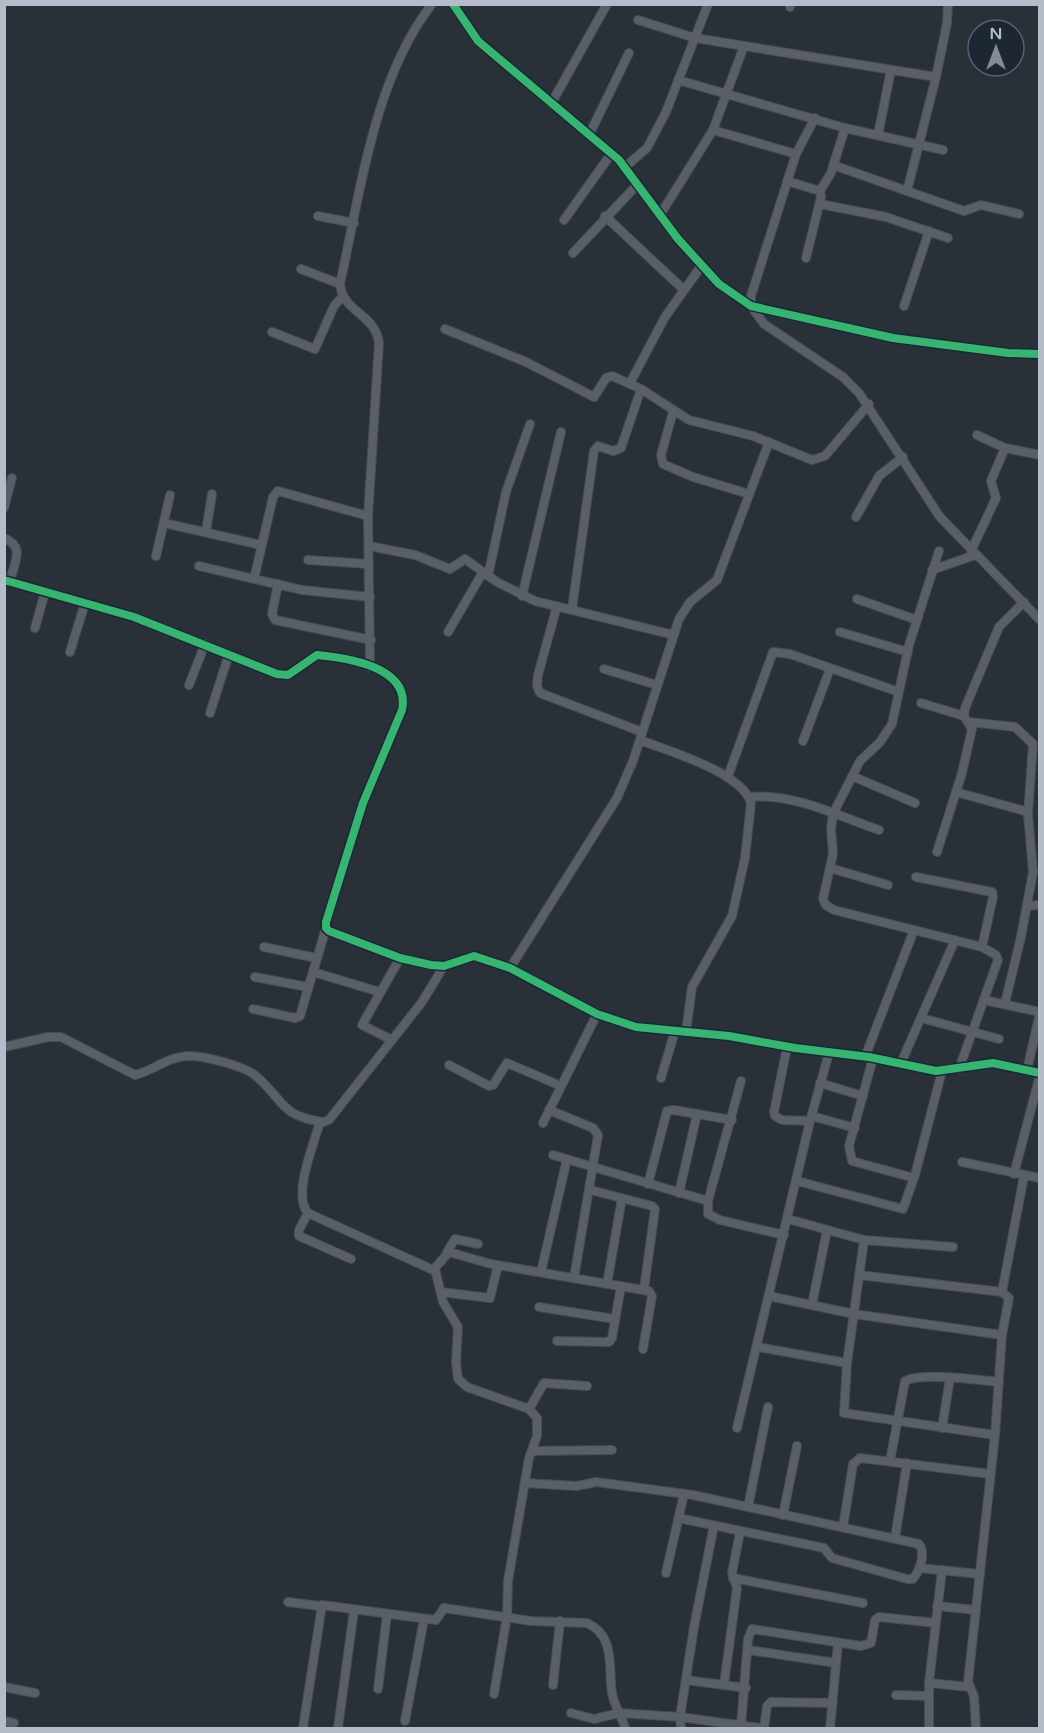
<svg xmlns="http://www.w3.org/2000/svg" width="1044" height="1733" font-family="'Varela Round',sans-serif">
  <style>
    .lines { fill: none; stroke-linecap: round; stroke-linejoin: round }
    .minor-casing { stroke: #484c53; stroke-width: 10 }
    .minor { stroke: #5a5e66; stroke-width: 8 }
    .cycleway-casing { stroke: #1d2633; stroke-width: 11 }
    .cycleway { stroke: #33b770; stroke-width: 8 }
  </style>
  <rect width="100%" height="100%" fill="#2a3038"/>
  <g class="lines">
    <defs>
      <g id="minor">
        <polyline points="453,4 478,41 619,160 678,239 719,284 751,306 893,338 1008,353 1040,354"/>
        <polyline points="790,7 791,4"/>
        <polyline points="638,20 695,38 936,77"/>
        <polyline points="678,80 845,128 943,150"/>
        <polyline points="551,104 607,4"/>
        <polyline points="815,118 796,154 751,296 751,306 764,324 843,377 859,393 940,517 1040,620"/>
        <polyline points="713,130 796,154"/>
        <polyline points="589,135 629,53"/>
        <polyline points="878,135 891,70"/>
        <polyline points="833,165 964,211 981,205 1019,214"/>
        <polyline points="624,168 647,148 666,112 708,4"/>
        <polyline points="787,181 820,191 821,197 806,258"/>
        <polyline points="820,191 831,173 845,128"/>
        <polyline points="907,191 936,77 947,23 948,4"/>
        <polyline points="820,204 886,217 948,238"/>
        <polyline points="660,215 713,130 744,46"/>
        <polyline points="318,216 354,223"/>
        <polyline points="605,216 684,290"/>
        <polyline points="564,220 611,154"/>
        <polyline points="573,253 637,185"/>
        <polyline points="301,269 340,284"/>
        <polyline points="904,306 929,231"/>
        <polyline points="445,329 526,362 594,397 606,378 612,376 641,389 689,420 753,436 812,460 825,456 869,404"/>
        <polyline points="272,332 315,349 334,306 342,297"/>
        <polyline points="630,383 665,317 702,265"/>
        <polyline points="673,412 661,455 663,464 693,477 749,494"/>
        <polyline points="977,435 1005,448 1040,455"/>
        <polyline points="4,508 12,478"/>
        <polyline points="856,517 879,476 903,457"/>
        <polyline points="164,523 261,545"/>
        <polyline points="206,532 212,494"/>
        <path d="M4 538C26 547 14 562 10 582"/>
        <polyline points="369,546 415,555 450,569 465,559 497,582 535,601 674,635"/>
        <polyline points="939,551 909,645 892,724 880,742 860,761 833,814 831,829 833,854 823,899 826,905 834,910 982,947 996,955 998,960 959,1069"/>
        <polyline points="971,551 996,498 991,481 1005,448"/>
        <polyline points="156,556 170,495"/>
        <polyline points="308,560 369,564"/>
        <polyline points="199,566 302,590 370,597"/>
        <polyline points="932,570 975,555"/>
        <polyline points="488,576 506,492 530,424"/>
        <polyline points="254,579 273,497 278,491 368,516"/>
        <path d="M4 580 134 617 277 674 288 675 317 655C348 658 411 667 402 710L363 803 326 922V928L329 931 400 958 431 965 444 966 474 956 510 968 597 1014 636 1027 729 1036 795 1048 869 1057 936 1071 993 1063 1040 1073"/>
        <polyline points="278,584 272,614 275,620 371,640"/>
        <polyline points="522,596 561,432"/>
        <polyline points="857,599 917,620"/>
        <polyline points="557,606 538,675 537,686 540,693 642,732"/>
        <polyline points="572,609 594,451 598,446 613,451 621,448 641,389"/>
        <polyline points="35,628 45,592"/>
        <polyline points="448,632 483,572"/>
        <polyline points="840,632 908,652"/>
        <polyline points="70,652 85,603"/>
        <path d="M370 667 368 516 379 343C375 313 343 313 340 284 360 194 374 78 432 4"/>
        <polyline points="604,669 657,685"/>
        <polyline points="189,685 205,644"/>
        <polyline points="921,703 964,716"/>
        <polyline points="210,713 229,654"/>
        <polyline points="969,722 1015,727 1033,744 1028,814"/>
        <path d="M640 740C668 751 742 772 751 803L745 858 732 916 692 987 686 1032"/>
        <polyline points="803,741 830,669"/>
        <polyline points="728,776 773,652 790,654 899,692"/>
        <polyline points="852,776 915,803"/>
        <polyline points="956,792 1025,811 1028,814 1033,872 1021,937 1005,1003"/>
        <path d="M749 797C794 793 838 816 879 830"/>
        <polyline points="937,852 962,773 972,729 964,716 965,708 999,627 1024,602"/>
        <polyline points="830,868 888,885"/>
        <polyline points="916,877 992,892 993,897 982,947"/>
        <polyline points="1027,906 1040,905"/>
        <polyline points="264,947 316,958"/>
        <polyline points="510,968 617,798 633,761 679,619 690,602 717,580 769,442"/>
        <polyline points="313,972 380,992"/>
        <polyline points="255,977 308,987"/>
        <polyline points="984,1000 1040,1012"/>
        <polyline points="253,1009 295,1018 300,1016 326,928"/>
        <polyline points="921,1018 999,1039"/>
        <polyline points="392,1040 362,1025 400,958"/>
        <path d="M4 1047 48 1037H61L135 1075C153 1071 167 1057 187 1056 202 1055 246 1066 257 1077 284 1100 280 1116 323 1122L329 1120 422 1002 444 966"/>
        <polyline points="787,1047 774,1112 775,1116 782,1120 810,1121"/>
        <polyline points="865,1057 914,930"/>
        <polyline points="873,1058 849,1146 852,1161 914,1178"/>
        <polyline points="901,1063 955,940"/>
        <polyline points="449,1065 489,1086 493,1085 507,1063 561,1086"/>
        <polyline points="1027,1070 1040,1013"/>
        <polyline points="661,1078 675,1031"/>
        <polyline points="741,1081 708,1201 708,1214 720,1220 784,1235"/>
        <polyline points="820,1083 863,1096"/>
        <polyline points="549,1110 593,1128 598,1135 574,1278"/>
        <polyline points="812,1116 855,1128"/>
        <path d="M320 1122C314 1144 292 1195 308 1213L433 1270 449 1252 491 1264 649 1291 652 1296 643 1349"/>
        <polyline points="543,1123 597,1014"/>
        <polyline points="553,1155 708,1201"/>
        <polyline points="962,1162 1040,1178"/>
        <polyline points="1014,1174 1040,1075"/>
        <polyline points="797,1181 903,1209 915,1175 942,1071"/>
        <polyline points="648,1184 667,1111 674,1110 732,1120"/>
        <polyline points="591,1190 652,1206 655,1209 644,1289"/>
        <polyline points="679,1193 697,1114"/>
        <polyline points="308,1213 299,1230 299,1236 351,1259"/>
        <polyline points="788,1219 864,1240 953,1247"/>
        <polyline points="864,1240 847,1363 844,1413 995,1435"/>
        <polyline points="447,1252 455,1239 478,1244"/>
        <polyline points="435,1269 443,1302 458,1327 456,1363 458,1379 467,1387 529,1409 537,1418 537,1436 529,1458 508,1581 507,1616 494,1694"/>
        <polyline points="541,1272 567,1159"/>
        <polyline points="859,1275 1002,1292 1009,1298 1002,1335 995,1435 968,1682 974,1696 976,1728"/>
        <polyline points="607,1284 622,1198"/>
        <polyline points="441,1292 490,1298 498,1265"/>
        <polyline points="1002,1292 1024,1176"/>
        <polyline points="769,1296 854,1314 1002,1335"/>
        <polyline points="812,1305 827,1230"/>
        <polyline points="539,1307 615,1319"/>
        <polyline points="557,1341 609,1342 612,1338 621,1286"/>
        <polyline points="758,1347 847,1363"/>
        <polyline points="529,1409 544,1383 587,1386"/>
        <polyline points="737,1428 810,1121 829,1053"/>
        <polyline points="942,1428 950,1378"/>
        <polyline points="532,1451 612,1450"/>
        <path d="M890 1461 905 1381C922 1372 979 1380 999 1382"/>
        <path d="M525 1483 577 1486 596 1482 693 1495 919 1544C926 1553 920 1570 913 1579H907L832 1558 824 1548 678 1518"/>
        <polyline points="748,1507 768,1407"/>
        <polyline points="783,1515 797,1446"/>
        <polyline points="843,1527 853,1464 860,1458 990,1474"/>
        <polyline points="895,1538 907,1463"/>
        <polyline points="919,1568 980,1574"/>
        <polyline points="666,1573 684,1494"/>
        <polyline points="733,1578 863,1603"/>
        <polyline points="288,1602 320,1606"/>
        <polyline points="937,1606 976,1610"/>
        <polyline points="748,1650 836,1663"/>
        <polyline points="686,1680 746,1688"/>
        <polyline points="929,1683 970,1687"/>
        <polyline points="724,1684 737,1588 732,1573 740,1532"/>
        <polyline points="553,1685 560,1621"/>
        <polyline points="4,1687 35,1693"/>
        <polyline points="378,1689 387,1614"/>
        <polyline points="896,1695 929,1696"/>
        <polyline points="571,1713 594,1719 619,1713 680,1717 760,1728"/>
        <polyline points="4,1721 14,1723"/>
        <polyline points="405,1721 424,1619"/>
        <polyline points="741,1726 748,1639 752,1629 861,1646 871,1643 875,1620 879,1617 936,1623"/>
        <path d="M303 1728 322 1605 436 1620 444 1608 531 1621 587 1623C616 1636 608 1667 612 1693 614 1706 622 1716 625 1728"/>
        <polyline points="338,1728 354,1610"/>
        <polyline points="681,1728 680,1717 694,1627 714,1525"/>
        <polyline points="764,1728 767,1706 771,1702 833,1703"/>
        <polyline points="830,1728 838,1643"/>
        <polyline points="929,1728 929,1683 942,1570"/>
      </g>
    </defs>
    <use href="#minor" class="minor-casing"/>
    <use href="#minor" class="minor"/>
    <defs>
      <g id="cycleway">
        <polyline points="453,4 478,41 619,160 678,239 719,284 751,306 893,338 1008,353 1040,354"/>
        <path d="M4 580 134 617 277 674 288 675 317 655C348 658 411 667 402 710L363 803 326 922V928L329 931 400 958 431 965 444 966 474 956 510 968 597 1014 636 1027 729 1036 795 1048 869 1057 936 1071 993 1063 1040 1073"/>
      </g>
    </defs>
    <use href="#cycleway" class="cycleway-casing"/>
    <use href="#cycleway" class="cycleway"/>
  </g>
  <rect width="1044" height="1733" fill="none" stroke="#b4bcc9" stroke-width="12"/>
  <g transform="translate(996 48)"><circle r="28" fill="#1d2633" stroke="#59626f" stroke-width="1.5"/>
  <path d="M0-4.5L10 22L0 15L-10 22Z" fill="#848b96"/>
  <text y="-9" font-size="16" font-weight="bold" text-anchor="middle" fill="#b4bcc9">N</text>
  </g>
</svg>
